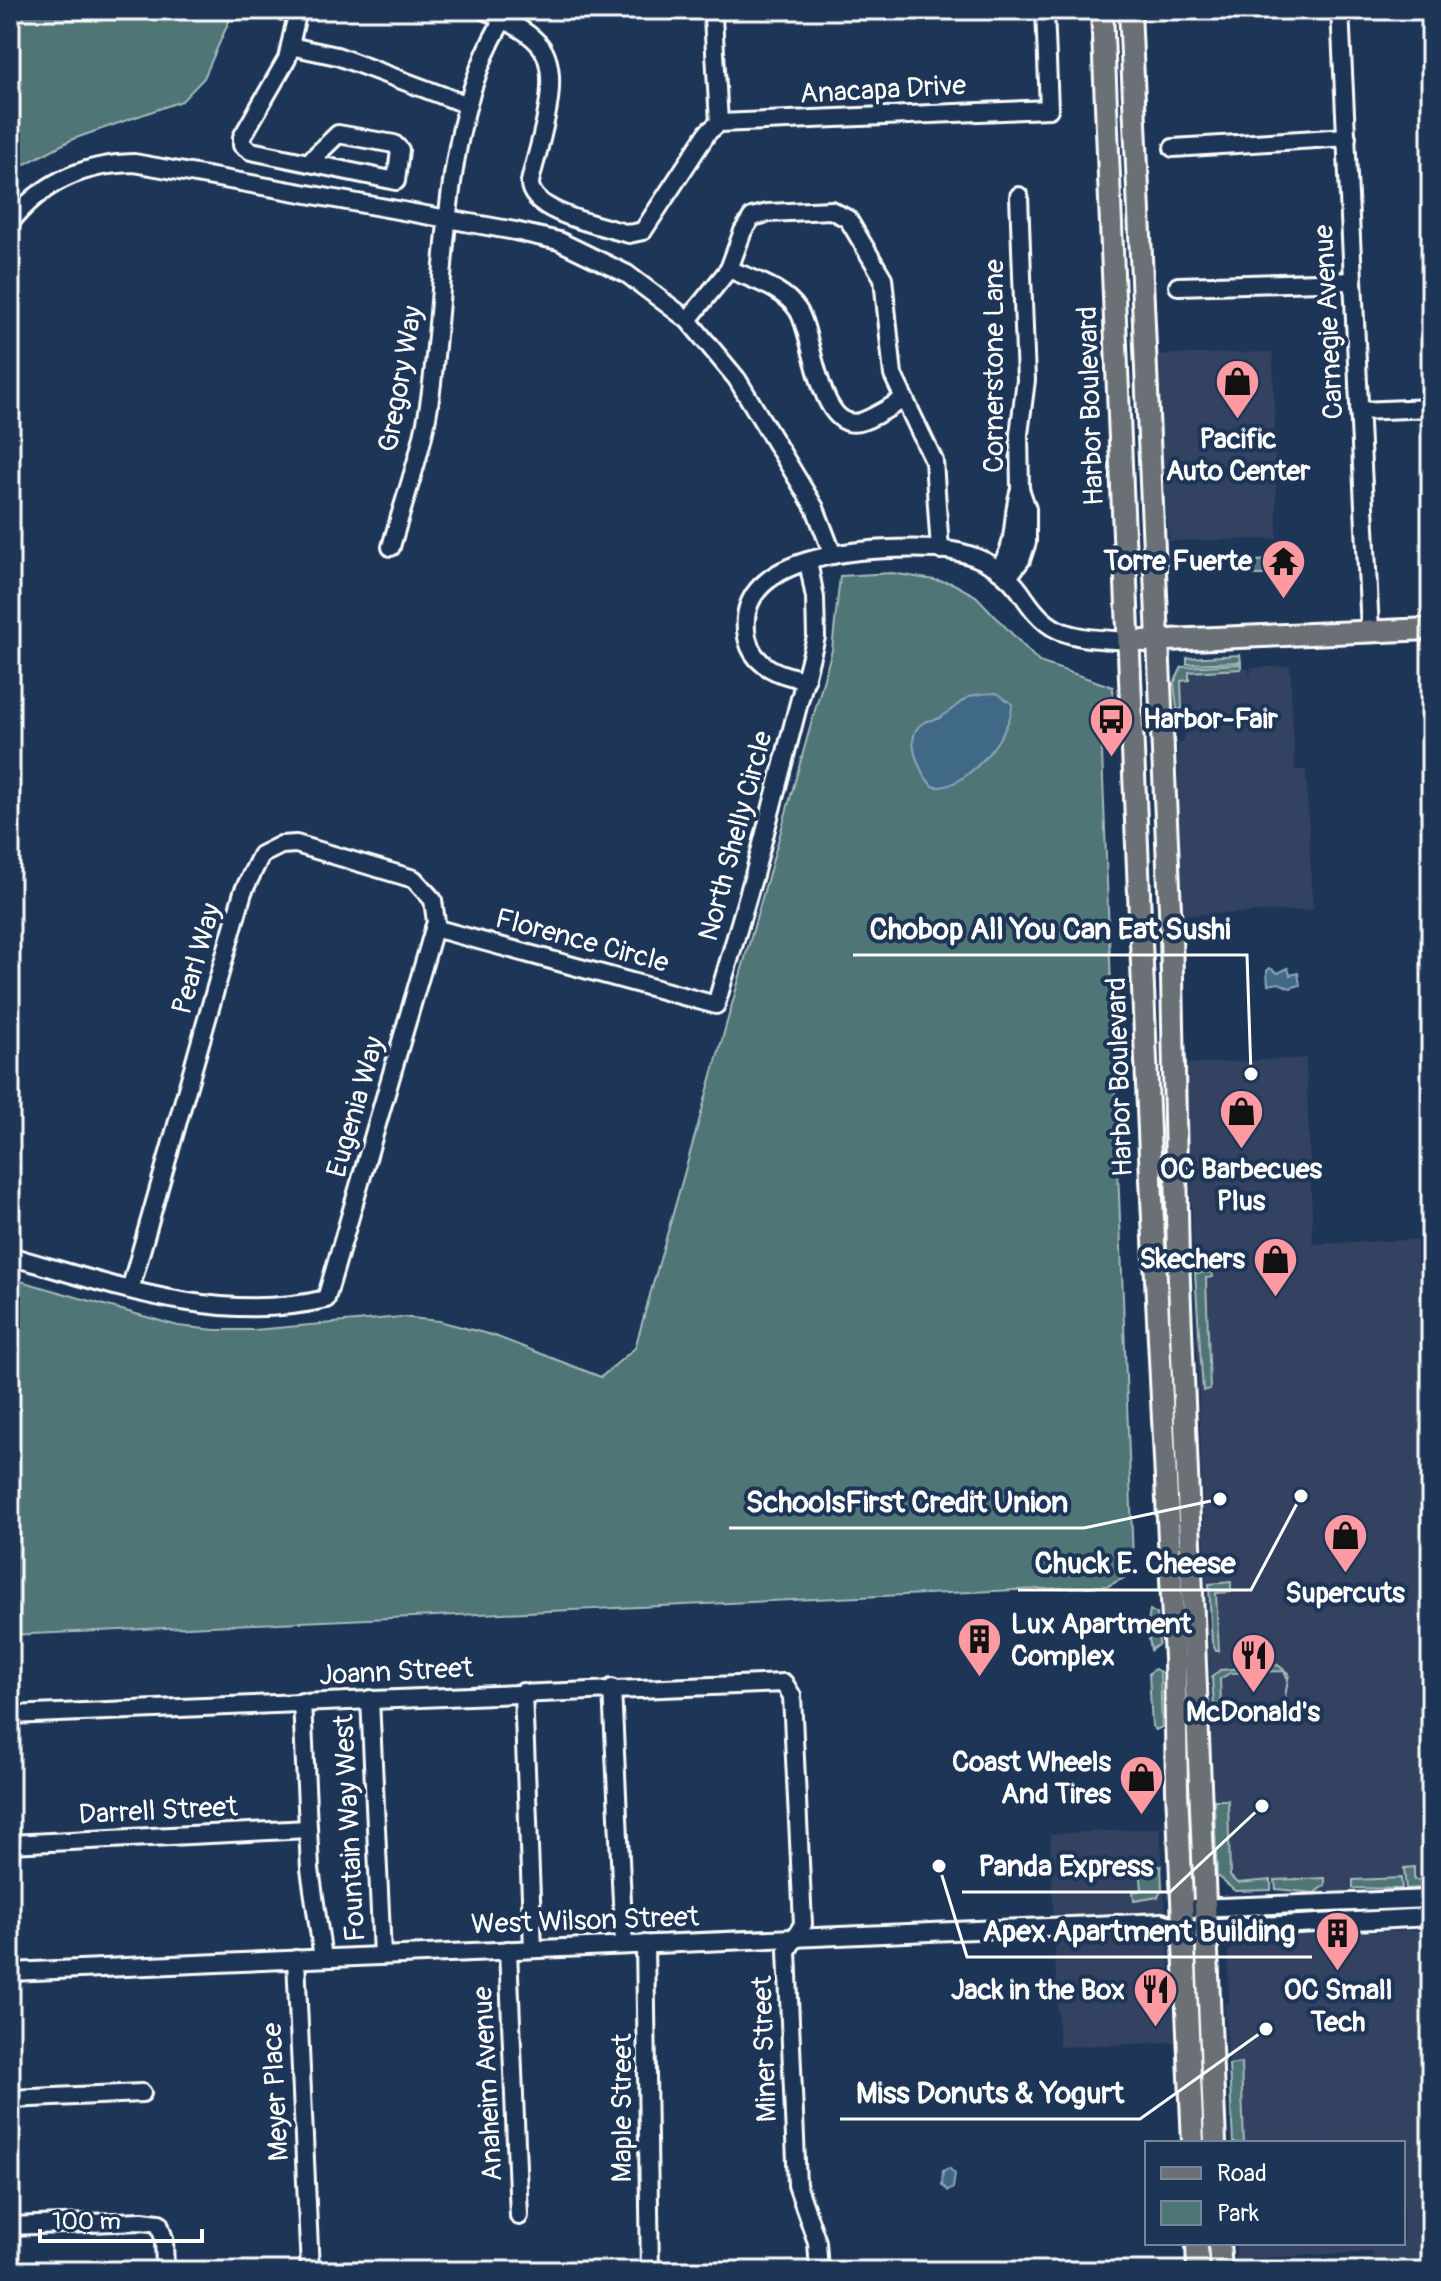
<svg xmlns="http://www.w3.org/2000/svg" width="1441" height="2281" font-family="Pangolin,sans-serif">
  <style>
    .built { fill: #334260 }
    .green { fill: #4f7577; stroke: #a7babb; stroke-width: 2 }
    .water { fill: #406787; stroke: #8ca4b7; stroke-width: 2 }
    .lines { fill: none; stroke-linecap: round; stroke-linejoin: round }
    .minor-casing { stroke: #fff; stroke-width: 22 }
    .major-casing { stroke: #fff; stroke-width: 26 }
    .minor { stroke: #1d3557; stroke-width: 16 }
    .major { stroke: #6a7074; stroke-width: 20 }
    .labels { text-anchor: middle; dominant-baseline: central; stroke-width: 8; stroke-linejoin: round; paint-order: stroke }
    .street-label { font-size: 28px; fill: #fff; stroke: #1d3557 }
    .poi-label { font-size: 28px; font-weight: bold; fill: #fff; stroke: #1d3557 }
    .leader { fill: none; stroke: #fff; stroke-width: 3 }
    .callout-dot { fill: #fff; stroke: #1d3557; stroke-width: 3 }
    .callout-label { font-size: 30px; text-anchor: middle; font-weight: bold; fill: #fff; stroke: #1d3557; stroke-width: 8; stroke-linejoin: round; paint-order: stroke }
  </style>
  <rect width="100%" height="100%" fill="#1d3557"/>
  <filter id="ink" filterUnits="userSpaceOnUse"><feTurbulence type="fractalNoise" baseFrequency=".0125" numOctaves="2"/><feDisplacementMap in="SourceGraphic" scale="16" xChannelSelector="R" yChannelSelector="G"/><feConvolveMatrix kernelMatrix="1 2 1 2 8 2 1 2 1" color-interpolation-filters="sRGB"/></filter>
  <g filter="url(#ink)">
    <g class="built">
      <polygon points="1273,352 1277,539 1169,541 1154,355"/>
      <polygon points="1290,666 1295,770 1306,770 1313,910 1184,915 1178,794 1178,744 1184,741 1181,681 1189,672 1248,668 1250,678 1251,668"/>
      <polygon points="1306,1058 1313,1244 1431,1239 1431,1887 1314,1893 1287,1890 1235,1892 1217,1876 1186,1064"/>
      <polygon points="1160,1828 1175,2042 1059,2047 1050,1834"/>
      <polygon points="1431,1930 1431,2271 1374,2271 1372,2252 1236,2259 1236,2243 1403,2243 1403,2143 1232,2143 1225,2006 1229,2003 1228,1953 1240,1938"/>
    </g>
    <g class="green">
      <polygon points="10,10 234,10 204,78 182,101 73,139 23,165 10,179"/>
      <polygon points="1277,560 1275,568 1280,568 1281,585 1276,585 1275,575 1253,575 1253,561"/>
      <polygon points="892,573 952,583 976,596 1039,662 1113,687 1113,699 1100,700 1133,1559 1124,1578 1108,1586 10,1635 10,1278 178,1326 215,1330 254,1330 401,1317 439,1321 495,1336 601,1377 635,1348 832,650 840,576"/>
      <polygon points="1240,655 1241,662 1187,664 1187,658"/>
      <polygon points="1241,664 1241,669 1189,672 1189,680 1181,681 1182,709 1177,710 1174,683 1182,667"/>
      <polygon points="1212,1272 1213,1277 1206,1278 1210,1389 1203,1391 1195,1273"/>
      <polygon points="1231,1582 1231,1592 1216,1593 1219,1651 1216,1651 1212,1642 1209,1584"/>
      <polygon points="1150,1610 1157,1614 1159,1644 1151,1650 1147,1628"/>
      <polygon points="1278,1665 1289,1674 1285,1697 1288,1680 1284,1671 1230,1673 1220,1679 1221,1705 1214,1705 1212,1677 1220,1670"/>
      <polygon points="1155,1669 1160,1672 1162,1727 1156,1730 1152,1726 1149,1673"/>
      <polygon points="1214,1800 1228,1800 1230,1876 1237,1883 1271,1880 1271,1890 1235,1891 1217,1876"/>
      <polygon points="1161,1866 1162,1889 1158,1897 1134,1901 1133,1892 1142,1890 1140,1867"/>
      <polygon points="1414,1867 1414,1880 1431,1879 1431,1887 1406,1889 1404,1868"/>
      <polygon points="1325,1878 1325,1885 1314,1893 1276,1889 1275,1880"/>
      <polygon points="1401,1878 1402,1889 1353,1888 1353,1880"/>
      <polygon points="1241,2063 1244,2143 1233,2143 1229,2065"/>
    </g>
    <g class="water">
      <path d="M997 693 1012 704C1013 733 962 795 932 786 920 772 902 736 923 723 929 719 936 721 941 717 968 700 959 694 997 693Z"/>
      <polygon points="1270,968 1278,973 1288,968 1290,975 1298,973 1300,985 1290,988 1279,983 1268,985 1267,971"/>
      <polygon points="949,2168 955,2174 953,2188 948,2191 942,2185 943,2171"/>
    </g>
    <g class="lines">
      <defs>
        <g id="minor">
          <polyline points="298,10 287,59 242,137 242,145 251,151 396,181 400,150 394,144 338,134 309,162"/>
          <path d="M484 10C502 19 524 28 538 43 566 72 538 146 530 182 529 213 603 226 629 234L643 231 708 132 719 123 713 17 716 10"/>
          <polyline points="1340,10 1370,631"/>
          <polyline points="290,46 337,56 468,105"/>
          <polyline points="719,123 1049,109 1045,10"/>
          <polyline points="1173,148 1347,137"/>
          <path d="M10 223C42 182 83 164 134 163L515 231 559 241 627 274 688 320 737 379 815 508 833 555"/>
          <path d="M729 269C751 279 784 288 798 310 814 334 818 437 863 421 877 416 890 407 902 400"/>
          <polyline points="1178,286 1353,281"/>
          <polyline points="688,320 729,269 743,231 752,217 768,213 831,210 848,219 883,278 893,375 934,461 940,550"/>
          <polyline points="1359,411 1431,408"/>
          <path d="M391 547C404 500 422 452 429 405 448 284 438 116 508 12"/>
          <path d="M998 569C1019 544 1010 518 1020 489"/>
          <polyline points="1008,577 1021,560 1027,542 1027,509 1020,489 1019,434 1026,380 1019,196"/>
          <path d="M806 680C780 675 753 667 747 637 730 549 879 547 936 549 970 551 999 563 1020 591 1030 606 1041 622 1058 630 1080 640 1106 639 1130 641"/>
          <polyline points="434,928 716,1005 754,875 816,637 815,598 808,561"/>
          <path d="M10 1256C113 1285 219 1325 326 1299L436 922 433 900 414 879 296 844 281 845 261 855 243 892 130 1290"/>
          <polyline points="612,1688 624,1945"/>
          <polyline points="523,1692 533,1949"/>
          <polyline points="370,1699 382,1955"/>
          <polyline points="302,1702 310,1869 323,1958"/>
          <polyline points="10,1715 784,1683 792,1696 803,1924 787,1951 797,2185 817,2242 819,2271"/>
          <polyline points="10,1844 308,1829"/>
          <polyline points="1193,1908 1431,1899"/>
          <polyline points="645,1944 650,2271"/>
          <polyline points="508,1950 519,2216"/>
          <polyline points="296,1959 310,2271"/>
          <polyline points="10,1972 1162,1922 1183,1930 1431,1917"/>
          <polyline points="10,2099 142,2093"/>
          <polyline points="10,2226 142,2221 159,2223 164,2239 165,2271"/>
        </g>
        <g id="major">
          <polyline points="1102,10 1151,1179 1175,1659 1177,1790 1193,2143"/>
          <polyline points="1130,10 1171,932 1178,1258 1215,2143"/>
          <polyline points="1143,641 1431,629"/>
          <polyline points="1197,2243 1198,2271"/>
          <polyline points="1219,2243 1221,2271"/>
        </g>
      </defs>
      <use href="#minor" class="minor-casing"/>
      <use href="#major" class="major-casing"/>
      <use href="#minor" class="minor"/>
      <use href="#major" class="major"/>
    </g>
  </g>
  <defs>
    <symbol id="shop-pin" viewBox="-11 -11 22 30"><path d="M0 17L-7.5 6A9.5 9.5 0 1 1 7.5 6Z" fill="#ff9aa2" stroke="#1d3557"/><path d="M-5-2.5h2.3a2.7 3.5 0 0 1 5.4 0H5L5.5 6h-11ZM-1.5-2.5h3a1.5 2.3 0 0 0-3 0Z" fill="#111"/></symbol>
    <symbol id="temple-pin" viewBox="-11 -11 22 30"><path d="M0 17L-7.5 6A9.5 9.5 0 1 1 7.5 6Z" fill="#ff9aa2" stroke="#1d3557"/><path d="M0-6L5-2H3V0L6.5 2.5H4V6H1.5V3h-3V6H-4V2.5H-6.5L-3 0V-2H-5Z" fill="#111"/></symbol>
    <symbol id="bus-pin" viewBox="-11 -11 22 30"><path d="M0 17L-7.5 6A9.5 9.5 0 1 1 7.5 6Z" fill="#ff9aa2" stroke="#1d3557"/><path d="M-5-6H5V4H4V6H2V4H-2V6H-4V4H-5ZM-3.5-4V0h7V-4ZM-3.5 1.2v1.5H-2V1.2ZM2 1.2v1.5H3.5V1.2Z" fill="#111"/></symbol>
    <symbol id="building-pin" viewBox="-11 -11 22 30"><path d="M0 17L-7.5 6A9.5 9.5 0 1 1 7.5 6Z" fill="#ff9aa2" stroke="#1d3557"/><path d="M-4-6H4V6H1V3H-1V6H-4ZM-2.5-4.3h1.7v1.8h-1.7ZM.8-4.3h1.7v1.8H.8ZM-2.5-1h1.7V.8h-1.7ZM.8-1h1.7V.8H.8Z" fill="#111"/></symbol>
    <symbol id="restaurant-pin" viewBox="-11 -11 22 30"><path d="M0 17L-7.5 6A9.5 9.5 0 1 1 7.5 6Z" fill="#ff9aa2" stroke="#1d3557"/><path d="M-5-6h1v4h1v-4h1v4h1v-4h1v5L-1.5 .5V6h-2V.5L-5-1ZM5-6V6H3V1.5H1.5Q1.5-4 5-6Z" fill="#111"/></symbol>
  </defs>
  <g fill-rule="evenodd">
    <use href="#shop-pin" x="1212" y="356" width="51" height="69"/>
    <use href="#temple-pin" x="1258" y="536" width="51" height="69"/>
    <use href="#bus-pin" x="1086" y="694" width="51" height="69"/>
    <use href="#shop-pin" x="1216" y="1086" width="51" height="69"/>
    <use href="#shop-pin" x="1250" y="1234" width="51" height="69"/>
    <use href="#shop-pin" x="1320" y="1510" width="51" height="69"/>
    <use href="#building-pin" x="954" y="1614" width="51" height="69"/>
    <use href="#restaurant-pin" x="1228" y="1630" width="51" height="69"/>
    <use href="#shop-pin" x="1116" y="1752" width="51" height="69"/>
    <use href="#building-pin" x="1312" y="1908" width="51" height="69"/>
    <use href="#restaurant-pin" x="1130" y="1964" width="51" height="69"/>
  </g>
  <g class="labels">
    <g class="street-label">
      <text transform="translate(883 90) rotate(-3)">Anacapa Drive</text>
      <text transform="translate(1329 322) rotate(-93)">Carnegie Avenue</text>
      <text transform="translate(994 366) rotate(-90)">Cornerstone Lane</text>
      <text transform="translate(401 379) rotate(-80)">Gregory Way</text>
      <text transform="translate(1091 406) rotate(-92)">Harbor Boulevard</text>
      <text transform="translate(736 836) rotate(-75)">North Shelly Circle</text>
      <text transform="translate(582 941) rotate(15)">Florence Circle</text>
      <text transform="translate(197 959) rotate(-74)">Pearl Way</text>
      <text transform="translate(1120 1077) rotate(-92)">Harbor Boulevard</text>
      <text transform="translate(356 1107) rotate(-74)">Eugenia Way</text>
      <text transform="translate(396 1672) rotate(-3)">Joann Street</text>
      <text transform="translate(158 1811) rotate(-3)">Darrell Street</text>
      <text transform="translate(350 1828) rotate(-93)">Fountain Way West</text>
      <text transform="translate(585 1921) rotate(-2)">West Wilson Street</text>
      <text transform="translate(765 2049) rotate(-92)">Miner Street</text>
      <text transform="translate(488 2084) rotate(-93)">Anaheim Avenue</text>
      <text transform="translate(276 2092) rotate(-93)">Meyer Place</text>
      <text transform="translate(622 2108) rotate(-90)">Maple Street</text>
    </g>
    <g class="poi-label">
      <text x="1238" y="439">Pacific<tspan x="1238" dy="32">Auto Center</tspan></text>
      <text x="1252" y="561" text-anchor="end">Torre Fuerte</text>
      <text x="1143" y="719" text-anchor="start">Harbor-Fair</text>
      <text x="1241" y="1169">OC Barbecues<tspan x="1241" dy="32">Plus</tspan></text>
      <text x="1245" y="1259" text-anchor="end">Skechers</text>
      <text x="1345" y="1593">Supercuts</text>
      <text x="1011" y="1624" text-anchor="start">Lux Apartment<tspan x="1011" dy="32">Complex</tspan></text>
      <text x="1253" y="1712">McDonald's</text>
      <text x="1111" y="1762" text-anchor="end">Coast Wheels<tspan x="1111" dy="32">And Tires</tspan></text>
      <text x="1125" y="1990" text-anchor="end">Jack in the Box</text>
      <text x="1338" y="1990">OC Small<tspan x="1338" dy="32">Tech</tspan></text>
    </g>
  </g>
  <path class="leader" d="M1251 1074L1247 955H853M1220 1499L1084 1528H729M1301 1496L1251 1590H1018M1262 1806L1170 1892H962M939 1866L967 1957H1312M1266 2029L1140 2119H840"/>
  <g class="callout-dot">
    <circle cx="1251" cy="1074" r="8"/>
    <circle cx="1220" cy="1499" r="8"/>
    <circle cx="1301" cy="1496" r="8"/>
    <circle cx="1262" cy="1806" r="8"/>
    <circle cx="939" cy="1866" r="8"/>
    <circle cx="1266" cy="2029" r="8"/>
  </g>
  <g class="callout-label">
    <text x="1050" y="939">Chobop All You Can Eat Sushi</text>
    <text x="907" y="1512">SchoolsFirst Credit Union</text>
    <text x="1135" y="1573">Chuck E. Cheese</text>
    <text x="1066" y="1876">Panda Express</text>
    <text x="1139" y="1941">Apex Apartment Building</text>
    <text x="990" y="2103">Miss Donuts &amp; Yogurt</text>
  </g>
  <rect width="1441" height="2281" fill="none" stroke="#1d3557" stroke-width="40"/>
  <rect x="20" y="20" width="1401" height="2241" fill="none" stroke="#fff" stroke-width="3" filter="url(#ink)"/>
  <rect x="1145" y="2141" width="260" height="104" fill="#1d3557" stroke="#77869a" stroke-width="2"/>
  <rect x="1161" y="2167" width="40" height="12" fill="#6a7074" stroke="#77869a" stroke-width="2"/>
  <text x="1217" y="2181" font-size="24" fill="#ffffff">Road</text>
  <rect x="1161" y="2201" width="40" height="24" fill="#4f7577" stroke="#77869a" stroke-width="2"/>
  <text x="1217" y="2221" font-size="24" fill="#ffffff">Park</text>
  <path d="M40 2229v12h162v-12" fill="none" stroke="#ffffff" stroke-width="4"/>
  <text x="52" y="2229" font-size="24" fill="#ffffff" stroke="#1d3557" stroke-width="6" paint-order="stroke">100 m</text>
</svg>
